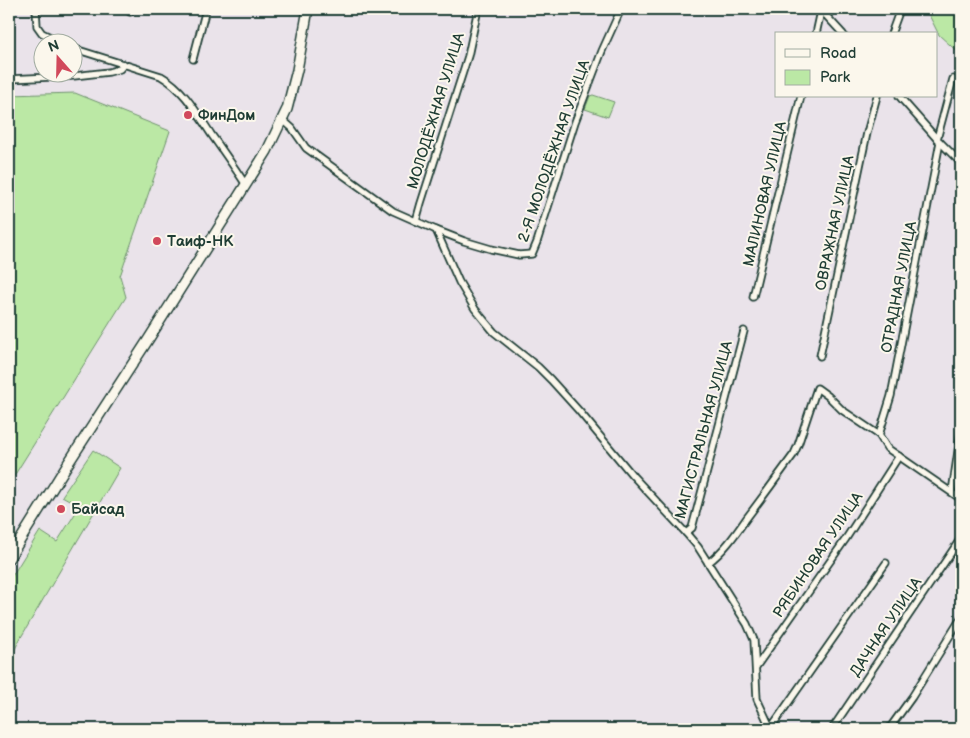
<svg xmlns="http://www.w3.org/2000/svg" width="970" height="738" font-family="'Balsamiq Sans',sans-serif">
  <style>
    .green { fill: #bbe8a5; stroke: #6d926c }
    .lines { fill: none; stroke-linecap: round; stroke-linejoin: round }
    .street-casing { stroke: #1f3d34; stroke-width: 9 }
    .primary-casing { stroke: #1f3d34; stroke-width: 12 }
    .street { stroke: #fbf7ec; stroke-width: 5.5 }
    .primary { stroke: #fbf7ec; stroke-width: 9 }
    .poi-dot { fill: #d1495b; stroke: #fbf7ec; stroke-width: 2 }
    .labels { text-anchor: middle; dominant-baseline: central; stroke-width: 4; stroke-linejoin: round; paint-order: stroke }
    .street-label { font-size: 15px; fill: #1f3d34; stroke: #fbf7ec }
    .poi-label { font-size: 15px; font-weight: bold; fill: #1f3d34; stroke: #fbf7ec; text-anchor: start }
  </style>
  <rect width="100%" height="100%" fill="#eae3ea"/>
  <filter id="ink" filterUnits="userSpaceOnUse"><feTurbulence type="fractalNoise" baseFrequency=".02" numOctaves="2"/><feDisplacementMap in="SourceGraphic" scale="10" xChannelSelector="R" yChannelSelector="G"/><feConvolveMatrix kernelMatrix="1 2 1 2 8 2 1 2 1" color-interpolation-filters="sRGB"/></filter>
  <g filter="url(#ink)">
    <g class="green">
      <polygon points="922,9 961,9 961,55 939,35 927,11"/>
      <polygon points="75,93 170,131 120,276 126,297 9,484 9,95"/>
      <polygon points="593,95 614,102 608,117 585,109 590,96"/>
      <polygon points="93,450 120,468 20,639 9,661 9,581 40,531 57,542 80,506 62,496"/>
    </g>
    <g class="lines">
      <defs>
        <g id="street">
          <polyline points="36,9 37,26 42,33 61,42"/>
          <polyline points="820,9 843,34"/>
          <polyline points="130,12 132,9"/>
          <polyline points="816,34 821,11"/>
          <polyline points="891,34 899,12"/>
          <path d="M72 48 161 76C184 89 197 113 211 134 223 151 235 168 246 185"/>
          <polyline points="193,59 206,9"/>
          <polyline points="9,79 74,76 109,72 120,69 124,64"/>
          <polyline points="899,96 937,139 961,163"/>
          <polyline points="283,120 292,128 306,148 393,211 436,230 464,241 491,249 519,255 532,254 537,242 575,122 602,51 621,9"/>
          <polyline points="937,139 953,79"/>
          <polyline points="416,221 421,203 468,56 478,9"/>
          <polyline points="436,230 459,282 475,309 484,320 494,332 538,367 551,380 579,411 633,476 686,533 698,547 747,624 754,640 757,699 771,729"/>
          <polyline points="753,297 801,96"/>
          <polyline points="820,356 867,133 877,96"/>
          <polyline points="879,435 891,396 940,142"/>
          <polyline points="952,492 961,431"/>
          <polyline points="686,533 692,528 744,331"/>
          <path d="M708 563C723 552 735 535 746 519 762 498 778 476 794 454L798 445 817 388 828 396 842 410 879 435 887 448 961 499"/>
          <polyline points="756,667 845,540 899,456"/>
          <polyline points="770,729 886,563"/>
          <polyline points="832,729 961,538"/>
          <polyline points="889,729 912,697 961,618"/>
        </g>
        <polyline id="primary" points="9,558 67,465 148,340 267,151 287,109 297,70 308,9"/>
      </defs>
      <use href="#street" class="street-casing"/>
      <use href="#primary" class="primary-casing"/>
      <use href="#street" class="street"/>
      <use href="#primary" class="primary"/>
    </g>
  </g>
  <g class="poi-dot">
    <circle cx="188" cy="115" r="5"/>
    <circle cx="157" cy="241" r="5"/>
    <circle cx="61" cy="509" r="5"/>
  </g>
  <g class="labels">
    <g class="street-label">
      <text transform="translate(436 111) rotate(-73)">МОЛОДЁЖНАЯ УЛИЦА</text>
      <text transform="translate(554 151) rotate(-71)">2-Я МОЛОДЁЖНАЯ УЛИЦА</text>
      <text transform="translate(765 194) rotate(-77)">МАЛИНОВАЯ УЛИЦА</text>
      <text transform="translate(835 223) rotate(-78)">ОВРАЖНАЯ УЛИЦА</text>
      <text transform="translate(899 287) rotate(-79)">ОТРАДНАЯ УЛИЦА</text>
      <text transform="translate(704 430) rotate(-75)">МАГИСТРАЛЬНАЯ УЛИЦА</text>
      <text transform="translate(818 555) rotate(-56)">РЯБИНОВАЯ УЛИЦА</text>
      <text transform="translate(886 627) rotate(-56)">ДАЧНАЯ УЛИЦА</text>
    </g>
    <g class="poi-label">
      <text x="198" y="115">ФинДом</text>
      <text x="167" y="241">Таиф-НК</text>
      <text x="71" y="509">Байсад</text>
    </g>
  </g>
  <rect width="970" height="738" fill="none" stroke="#fbf7ec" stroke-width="30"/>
  <rect x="15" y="15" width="940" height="708" fill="none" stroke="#1f3d34" stroke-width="2" filter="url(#ink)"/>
  <rect x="775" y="32" width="162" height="65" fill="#fbf7ec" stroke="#a3ada2"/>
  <rect x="785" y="49" width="25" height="8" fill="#fbf7ec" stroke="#a3ada2"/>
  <text x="820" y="58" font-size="15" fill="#1f3d34">Road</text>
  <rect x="785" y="70" width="25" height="15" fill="#bbe8a5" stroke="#a3ada2"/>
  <text x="820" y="82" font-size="15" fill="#1f3d34">Park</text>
  <g transform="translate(58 58) rotate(340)"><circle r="24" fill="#fbf7ec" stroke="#a3ada2"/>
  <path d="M0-4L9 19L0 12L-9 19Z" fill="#d1495b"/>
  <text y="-8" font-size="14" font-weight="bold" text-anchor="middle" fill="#1f3d34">N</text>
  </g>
</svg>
